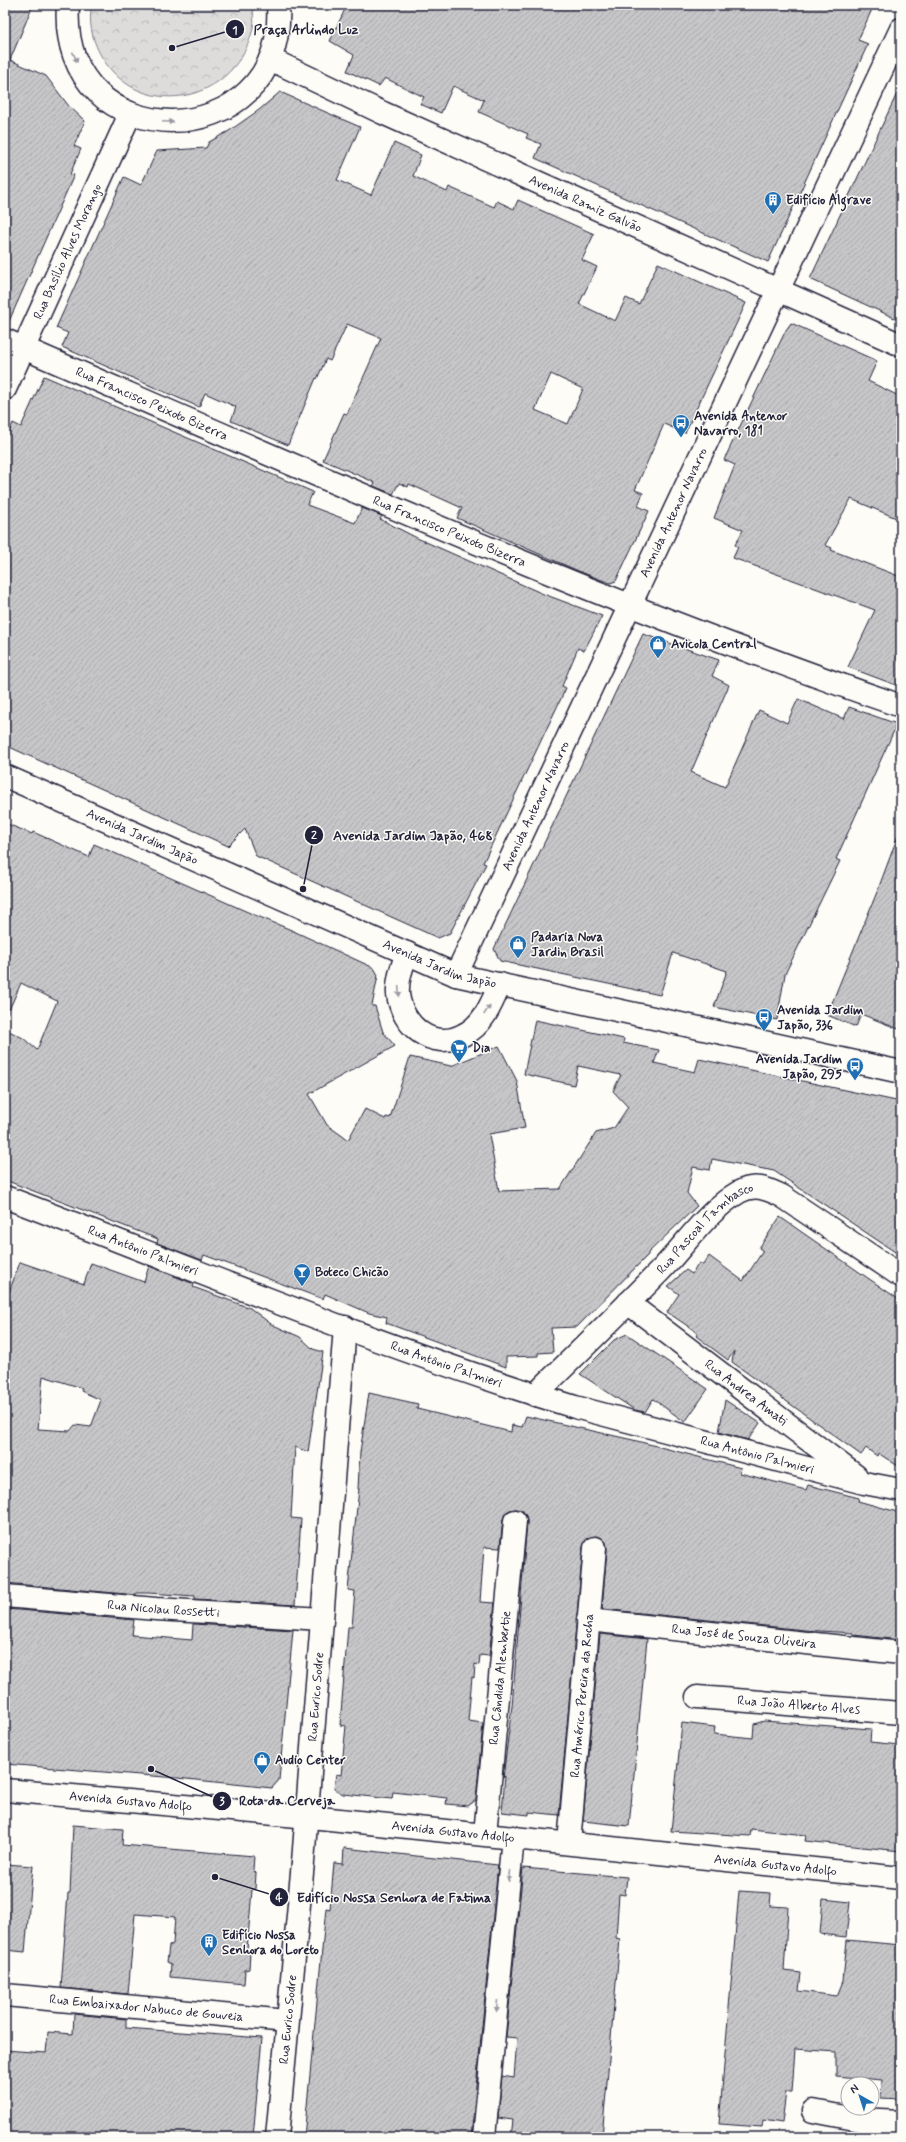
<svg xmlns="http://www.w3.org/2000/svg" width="906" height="2142" font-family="Mynerve,sans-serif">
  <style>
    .park { fill: url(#park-crowns); stroke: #807f8b }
    .building { fill: url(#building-hatch); stroke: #22223b; fill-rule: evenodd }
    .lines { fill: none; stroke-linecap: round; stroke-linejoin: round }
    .minor-casing { stroke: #22223b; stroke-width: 25 }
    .major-casing { stroke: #22223b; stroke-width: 25 }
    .minor { stroke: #fdfcf7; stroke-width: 22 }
    .major { stroke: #fdfcf7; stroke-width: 22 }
    .oneway { fill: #9a9aa2 }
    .labels { text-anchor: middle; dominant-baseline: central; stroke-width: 3; stroke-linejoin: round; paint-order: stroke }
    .poi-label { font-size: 13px; font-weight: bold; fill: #22223b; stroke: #fdfcf7; text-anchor: start }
    .street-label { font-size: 13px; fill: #22223b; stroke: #fdfcf7 }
    .leader { fill: none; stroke: #22223b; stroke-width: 1.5 }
    .callout-dot { fill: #22223b; stroke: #fdfcf7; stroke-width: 1.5 }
    .mark-label { font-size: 12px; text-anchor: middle; font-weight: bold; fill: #fff }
    .callout-label { font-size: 14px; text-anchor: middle; font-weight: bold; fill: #22223b; stroke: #fdfcf7; stroke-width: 3; stroke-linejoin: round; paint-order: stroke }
  </style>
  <defs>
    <pattern id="park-crowns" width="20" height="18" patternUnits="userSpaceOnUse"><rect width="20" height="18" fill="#dddcdb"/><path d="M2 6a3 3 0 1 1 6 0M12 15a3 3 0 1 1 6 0" fill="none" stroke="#bdbcbd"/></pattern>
    <pattern id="building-hatch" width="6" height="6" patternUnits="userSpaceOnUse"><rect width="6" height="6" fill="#c6c6c8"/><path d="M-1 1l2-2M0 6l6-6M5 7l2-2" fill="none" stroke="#aaaaad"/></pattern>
  </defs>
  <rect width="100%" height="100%" fill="#fdfcf7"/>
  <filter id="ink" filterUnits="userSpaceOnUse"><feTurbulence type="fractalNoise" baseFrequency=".025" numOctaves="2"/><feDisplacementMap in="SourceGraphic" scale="8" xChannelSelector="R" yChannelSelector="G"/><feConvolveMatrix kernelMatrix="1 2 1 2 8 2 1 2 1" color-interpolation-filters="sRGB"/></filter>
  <g filter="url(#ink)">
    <path class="park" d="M92 5H253C253 14 255 24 252 32 232 106 135 122 99 52 92 38 88 21 92 5Z"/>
    <g class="building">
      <polygon points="5,5 33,5 10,60 46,76 68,105 85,121 74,146 81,149 70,174 74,175 6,328"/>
      <polygon points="347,5 874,5 858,40 868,44 768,262 535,158 541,144 526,138 528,134 479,112 484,100 453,86 441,113 420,104 424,97 385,78 379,86 347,71 354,55 330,41"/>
      <polygon points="901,85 901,321 810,279"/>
      <path d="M280 92 360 127 337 180 371 195 394 143 421 155 413 176 447 192 449 187 494 207 497 201 514 209 518 200 594 234 582 260 597 267 579 304 615 321 626 298 639 304 658 263 746 303 685 433 664 424 635 490 643 493 638 506 649 511 616 581 610 583 583 573 457 518 462 508 409 484 408 487 399 483 393 494 373 486 375 483 367 479 323 460 344 413 347 414 381 338 347 324 330 361 326 359 317 379 316 378 288 445 231 421 236 407 205 393 199 407 62 347 68 333 56 328 124 177 141 185 157 151 206 148 209 142 229 131 259 110ZM551 374 583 389 568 424 535 410Z"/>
      <polygon points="791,323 877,361 868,381 901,397 901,470 895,484 901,487 901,520 851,499 825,545 832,548 831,550 901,577 901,687 848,667 875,610 733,558 738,547 735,545 743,530 714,518 735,465 724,460 772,359 786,330"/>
      <polygon points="44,376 313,492 307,505 355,523 362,508 382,516 380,519 417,538 541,593 602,616 584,651 578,648 562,686 566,688 483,863 486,864 450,933 438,938 256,856 245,829 228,846 5,745 5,440 13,423 21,427"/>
      <polygon points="643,634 719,660 712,676 729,685 691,772 725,787 759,710 787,723 798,699 844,719 849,707 897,724 836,859 840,861 785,974 777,1020 714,1007 727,971 673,953 660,995 500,961 494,949"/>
      <polygon points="5,823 32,834 33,832 89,857 94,844 250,913 289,929 374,968 378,975 372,1006 375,1006 383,1032 395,1046 309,1094 327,1125 348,1140 365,1109 385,1119 386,1117 390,1118 410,1057 451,1066 499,1046 517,1081 525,1128 489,1134 499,1191 560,1189 596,1133 614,1128 628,1107 613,1091 621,1075 578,1066 574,1085 524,1074 535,1020 624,1039 623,1043 659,1050 654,1063 695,1072 699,1059 901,1102 901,1256 774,1171 712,1159 710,1170 693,1167 687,1193 697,1206 648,1253 648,1255 577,1327 551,1328 553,1352 538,1353 538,1356 506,1357 506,1367 386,1323 387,1317 369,1313 325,1294 323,1299 204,1255 202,1260 157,1243 158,1239 5,1180 5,1029 23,1038 37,1050 57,1001 21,983 5,1019"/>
      <polygon points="899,833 901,833 901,1030 861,1014 856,1027 827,1015 877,892"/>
      <polygon points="780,1217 901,1301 901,1468 878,1453 877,1456 866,1448 861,1455 732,1362 734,1351 728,1360 696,1336 698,1333 667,1312 679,1294 668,1286 686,1270 692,1274 699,1263 703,1265 709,1256 743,1281 763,1251 759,1248"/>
      <path d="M20 1262 84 1284 91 1263 144 1282 149 1266 194 1284 193 1287 250 1308 271 1324 300 1337 313 1349 323 1352 308 1452 295 1447 291 1518 301 1519 295 1605 195 1599V1596L148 1593H136V1595L5 1583V1303ZM43 1376 82 1388 81 1391 101 1400 91 1427 75 1425 70 1431 38 1429Z"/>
      <polygon points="627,1334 708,1389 685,1422 653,1399 645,1412 635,1410 580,1374 614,1340"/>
      <polygon points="369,1393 418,1404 417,1409 511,1432 512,1425 522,1427 526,1416 633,1440 741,1468 740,1473 806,1490 808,1485 859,1498 858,1501 901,1513 901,1640 853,1635 853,1633 804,1630 602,1609 607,1549 606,1542 602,1538 590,1537 585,1541 583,1547 559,1815 529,1812 529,1815 502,1812 505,1776 503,1778 512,1706 527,1522 526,1516 523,1511 517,1509 510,1510 505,1513 503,1519 500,1548 484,1547 480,1602 495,1603 489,1656 480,1655 479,1665 475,1664 474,1678 472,1677 468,1721 483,1723 476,1800 468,1806 446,1804 447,1798 393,1792 392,1799 343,1794 334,1789 336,1774 341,1775 346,1726 340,1725 348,1627 352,1627 355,1591 348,1590 359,1489 358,1489 360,1452"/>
      <polygon points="725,1400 760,1423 748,1440 719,1432"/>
      <polygon points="7,1609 134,1620 132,1635 192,1640 193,1624 293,1630 279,1780 272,1788 177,1778 5,1764 5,1618"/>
      <polygon points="600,1634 647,1639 629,1826 583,1821"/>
      <polygon points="764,1721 871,1729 870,1742 900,1745 901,1851 805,1841 806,1835 751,1829 750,1836 671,1831 682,1723 715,1727 714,1734 753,1738 754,1724"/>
      <polygon points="73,1825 123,1829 122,1845 254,1856 253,1870 256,1873 255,1889 252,1890 247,1950 250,1952 249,1969 245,1970 244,1984 170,1977 171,1964 167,1962 169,1946 173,1944 175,1917 135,1914 128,1994 61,1988 68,1893 70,1893"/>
      <polygon points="344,1848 498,1865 471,2137 304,2137 326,1908 330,1909 334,1863 343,1864"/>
      <polygon points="5,1864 33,1866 25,1952 5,1950"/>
      <polygon points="523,1868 627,1877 625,1895 619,1894 616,1938 620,1939 602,2137 511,2137 513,2120 498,2118 502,2076 514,2078 517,2038 506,2037"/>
      <polygon points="739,1891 771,1893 770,1906 788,1907 784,1971 801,1973 799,1991 837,1996 843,1981 847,1940 901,1945 901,2099 881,2098 882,2080 836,2076 836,2052 795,2049 792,2092 786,2092 782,2123 763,2120 762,2127 719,2124"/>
      <polygon points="823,1899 850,1902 846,1937 820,1934"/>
      <polygon points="74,2014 126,2019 126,2028 262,2038 253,2137 5,2137 5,2050 46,2053 48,2032 73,2034"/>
    </g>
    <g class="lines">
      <defs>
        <g id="minor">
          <path d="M68 5C57 161 288 158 278 5"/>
          <path id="s1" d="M270 59 383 113 901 345"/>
          <path id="s2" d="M5 340C301 468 596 601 901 706"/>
          <path id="s3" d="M5 389 130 114"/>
          <path d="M407 953C402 967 397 980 398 994 402 1026 432 1051 463 1035 483 1026 492 1003 500 984"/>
          <path id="s4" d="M456 975 901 29"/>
          <path id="s5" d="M5 1197C194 1269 382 1348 575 1407L864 1483 901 1490"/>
          <path id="s6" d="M628 1303 856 1476"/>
          <path id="s7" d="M535 1395C577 1354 619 1313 660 1271 685 1245 708 1210 739 1192 755 1183 767 1189 782 1196L901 1276"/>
          <path id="s8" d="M5 1596 156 1609 322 1619"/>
          <path id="s9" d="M588 1620 901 1653"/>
          <path id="s10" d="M697 1697 901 1713"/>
          <path id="s11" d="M485 1834 515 1521"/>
          <path id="s12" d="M569 1843 595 1548"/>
          <path id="s13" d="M5 1995 287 2021"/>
          <polyline points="813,2111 860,2120 901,2122"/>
          <path id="s14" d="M277 2137 303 1862 345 1327"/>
          <polyline points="484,2137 513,1837"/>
        </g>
        <g id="major">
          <path id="s15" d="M5 776 456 975 901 1072"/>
          <path id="s16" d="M5 1790 320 1818 901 1878"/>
        </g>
      </defs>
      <use href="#minor" class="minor-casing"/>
      <use href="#major" class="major-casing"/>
      <use href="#minor" class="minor"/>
      <use href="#major" class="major"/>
    </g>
    <defs><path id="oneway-solid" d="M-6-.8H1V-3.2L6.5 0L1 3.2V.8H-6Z"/></defs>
    <g class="oneway">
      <use href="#oneway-solid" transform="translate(75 57) rotate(65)"/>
      <use href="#oneway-solid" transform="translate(168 122) rotate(3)"/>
      <use href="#oneway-solid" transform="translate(399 991) rotate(87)"/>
      <use href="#oneway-solid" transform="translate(487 1010) rotate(-57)"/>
      <use href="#oneway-solid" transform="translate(509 1876) rotate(95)"/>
      <use href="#oneway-solid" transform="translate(497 2006) rotate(95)"/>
    </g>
  </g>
  <defs>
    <symbol id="building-pin" viewBox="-11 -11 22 30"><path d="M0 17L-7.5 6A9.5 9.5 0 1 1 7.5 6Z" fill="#1f6fb2" stroke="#fdfcf7"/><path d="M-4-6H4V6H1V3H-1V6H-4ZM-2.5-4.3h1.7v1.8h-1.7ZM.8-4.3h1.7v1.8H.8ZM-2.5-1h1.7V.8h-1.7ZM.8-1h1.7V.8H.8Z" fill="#fff"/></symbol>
    <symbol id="bus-pin" viewBox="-11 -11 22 30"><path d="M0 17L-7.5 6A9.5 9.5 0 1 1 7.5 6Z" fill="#1f6fb2" stroke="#fdfcf7"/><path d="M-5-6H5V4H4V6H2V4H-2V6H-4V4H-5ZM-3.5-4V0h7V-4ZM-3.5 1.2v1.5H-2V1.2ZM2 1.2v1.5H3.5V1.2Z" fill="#fff"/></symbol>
    <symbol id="shop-pin" viewBox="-11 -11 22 30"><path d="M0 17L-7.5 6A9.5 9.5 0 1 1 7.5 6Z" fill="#1f6fb2" stroke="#fdfcf7"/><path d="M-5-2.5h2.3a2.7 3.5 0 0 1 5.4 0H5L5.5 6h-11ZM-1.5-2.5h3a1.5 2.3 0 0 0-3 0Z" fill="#fff"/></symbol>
    <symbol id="supermarket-pin" viewBox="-11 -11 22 30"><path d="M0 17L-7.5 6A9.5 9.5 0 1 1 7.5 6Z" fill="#1f6fb2" stroke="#fdfcf7"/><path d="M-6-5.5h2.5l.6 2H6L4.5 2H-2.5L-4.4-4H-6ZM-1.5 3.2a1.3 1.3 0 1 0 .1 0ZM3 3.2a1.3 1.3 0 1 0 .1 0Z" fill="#fff"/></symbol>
    <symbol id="bar-pin" viewBox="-11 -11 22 30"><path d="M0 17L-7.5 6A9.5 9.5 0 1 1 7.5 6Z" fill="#1f6fb2" stroke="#fdfcf7"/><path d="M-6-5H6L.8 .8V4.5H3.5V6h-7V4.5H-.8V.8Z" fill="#fff"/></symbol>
  </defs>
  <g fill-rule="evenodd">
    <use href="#building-pin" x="763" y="190" width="20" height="27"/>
    <use href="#bus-pin" x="671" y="413" width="20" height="27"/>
    <use href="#shop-pin" x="648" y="634" width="20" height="27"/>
    <use href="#shop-pin" x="508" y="934" width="20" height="27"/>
    <use href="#bus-pin" x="754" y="1007" width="20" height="27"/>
    <use href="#supermarket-pin" x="449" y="1038" width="20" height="27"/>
    <use href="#bus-pin" x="845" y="1056" width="20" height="27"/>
    <use href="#bar-pin" x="292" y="1262" width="20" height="27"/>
    <use href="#shop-pin" x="252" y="1750" width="20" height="27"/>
    <use href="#building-pin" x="199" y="1932" width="20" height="27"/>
  </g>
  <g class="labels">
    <g class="poi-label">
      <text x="786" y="200">Edifício Algrave</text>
      <text x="694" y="416">Avenida Antenor<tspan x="694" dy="15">Navarro, 181</tspan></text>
      <text x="671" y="644">Avicola Central</text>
      <text x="531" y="937">Padaria Nova<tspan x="531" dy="15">Jardin Brasil</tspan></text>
      <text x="777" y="1010">Avenida Jardim<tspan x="777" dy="15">Japão, 336</tspan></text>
      <text x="472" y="1048">Dia</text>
      <text x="842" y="1059" text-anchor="end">Avenida Jardim<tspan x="842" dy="15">Japão, 295</tspan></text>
      <text x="315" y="1272">Boteco Chicão</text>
      <text x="275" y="1760">Audio Center</text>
      <text x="222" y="1935">Edifício Nossa<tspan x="222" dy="15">Senhora do Loreto</tspan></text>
    </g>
    <g class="street-label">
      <text stroke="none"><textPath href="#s1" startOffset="347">Avenida Ramiz Galvão</textPath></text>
      <text stroke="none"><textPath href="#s3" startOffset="151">Rua Basílio Alves Morango</textPath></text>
      <text stroke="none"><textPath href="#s2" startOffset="160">Rua Francisco Peixoto Bizerra</textPath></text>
      <text stroke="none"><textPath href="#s4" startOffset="511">Avenida Antenor Navarro</textPath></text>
      <text stroke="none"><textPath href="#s2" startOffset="484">Rua Francisco Peixoto Bizerra</textPath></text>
      <text stroke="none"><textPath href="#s4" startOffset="187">Avenida Antenor Navarro</textPath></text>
      <text stroke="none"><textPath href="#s15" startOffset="150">Avenida Jardim Japão</textPath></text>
      <text stroke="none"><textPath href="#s15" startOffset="474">Avenida Jardim Japão</textPath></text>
      <text stroke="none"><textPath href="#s7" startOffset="239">Rua Pascoal Tambasco</textPath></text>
      <text stroke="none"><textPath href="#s5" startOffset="148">Rua Antônio Palmieri</textPath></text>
      <text stroke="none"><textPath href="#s5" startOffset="472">Rua Antônio Palmieri</textPath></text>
      <text stroke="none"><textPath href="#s6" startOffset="148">Rua Andrea Amati</textPath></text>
      <text stroke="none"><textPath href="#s5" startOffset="796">Rua Antônio Palmieri</textPath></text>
      <text stroke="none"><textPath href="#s8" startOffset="159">Rua Nicolau Rossetti</textPath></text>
      <text stroke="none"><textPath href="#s9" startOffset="157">Rua José de Souza Oliveira</textPath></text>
      <text stroke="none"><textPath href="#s11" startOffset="157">Rua Cândida Alembertie</textPath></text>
      <text stroke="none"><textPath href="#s12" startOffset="148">Rua Américo Pereira da Rocha</textPath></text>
      <text stroke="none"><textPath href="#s14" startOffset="442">Rua Eurico Sodre</textPath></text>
      <text stroke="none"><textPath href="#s10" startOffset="102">Rua João Alberto Alves</textPath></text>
      <text stroke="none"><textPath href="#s16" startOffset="126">Avenida Gustavo Adolfo</textPath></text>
      <text stroke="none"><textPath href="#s16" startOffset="450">Avenida Gustavo Adolfo</textPath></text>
      <text stroke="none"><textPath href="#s16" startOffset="774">Avenida Gustavo Adolfo</textPath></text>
      <text stroke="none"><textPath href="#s13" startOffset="142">Rua Embaixador Nabuco de Gouveia</textPath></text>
      <text stroke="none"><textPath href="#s14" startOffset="118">Rua Eurico Sodre</textPath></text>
    </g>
  </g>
  <path class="leader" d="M172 48L235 29M303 889L314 835M151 1769L222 1801M215 1877L279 1897"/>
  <g class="callout-dot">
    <circle cx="172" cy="48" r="4"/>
    <circle cx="303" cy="889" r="4"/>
    <circle cx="151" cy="1769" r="4"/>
    <circle cx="215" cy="1877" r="4"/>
    <circle cx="235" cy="29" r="10"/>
    <circle cx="314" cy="835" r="10"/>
    <circle cx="222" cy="1801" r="10"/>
    <circle cx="279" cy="1897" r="10"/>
  </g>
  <g class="mark-label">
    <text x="235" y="34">1</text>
    <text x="314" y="839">2</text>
    <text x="222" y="1805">3</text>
    <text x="279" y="1901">4</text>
  </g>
  <g class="callout-label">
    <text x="306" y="34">Praça Arlindo Luz</text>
    <text x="413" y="840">Avenida Jardim Japão, 468</text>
    <text x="287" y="1805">Rota da Cerveja</text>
    <text x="394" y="1902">Edifício Nossa Senhora de Fatima</text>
  </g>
  <rect width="906" height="2142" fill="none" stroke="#fdfcf7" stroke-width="20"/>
  <rect x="10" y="10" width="886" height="2122" fill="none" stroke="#22223b" stroke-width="1.5" filter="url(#ink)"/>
  <g transform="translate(860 2096) rotate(321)"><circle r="19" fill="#fdfcf7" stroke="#a5a5ac"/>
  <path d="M0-3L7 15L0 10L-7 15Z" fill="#1f6fb2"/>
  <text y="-6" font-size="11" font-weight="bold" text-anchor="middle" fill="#22223b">N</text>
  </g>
</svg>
